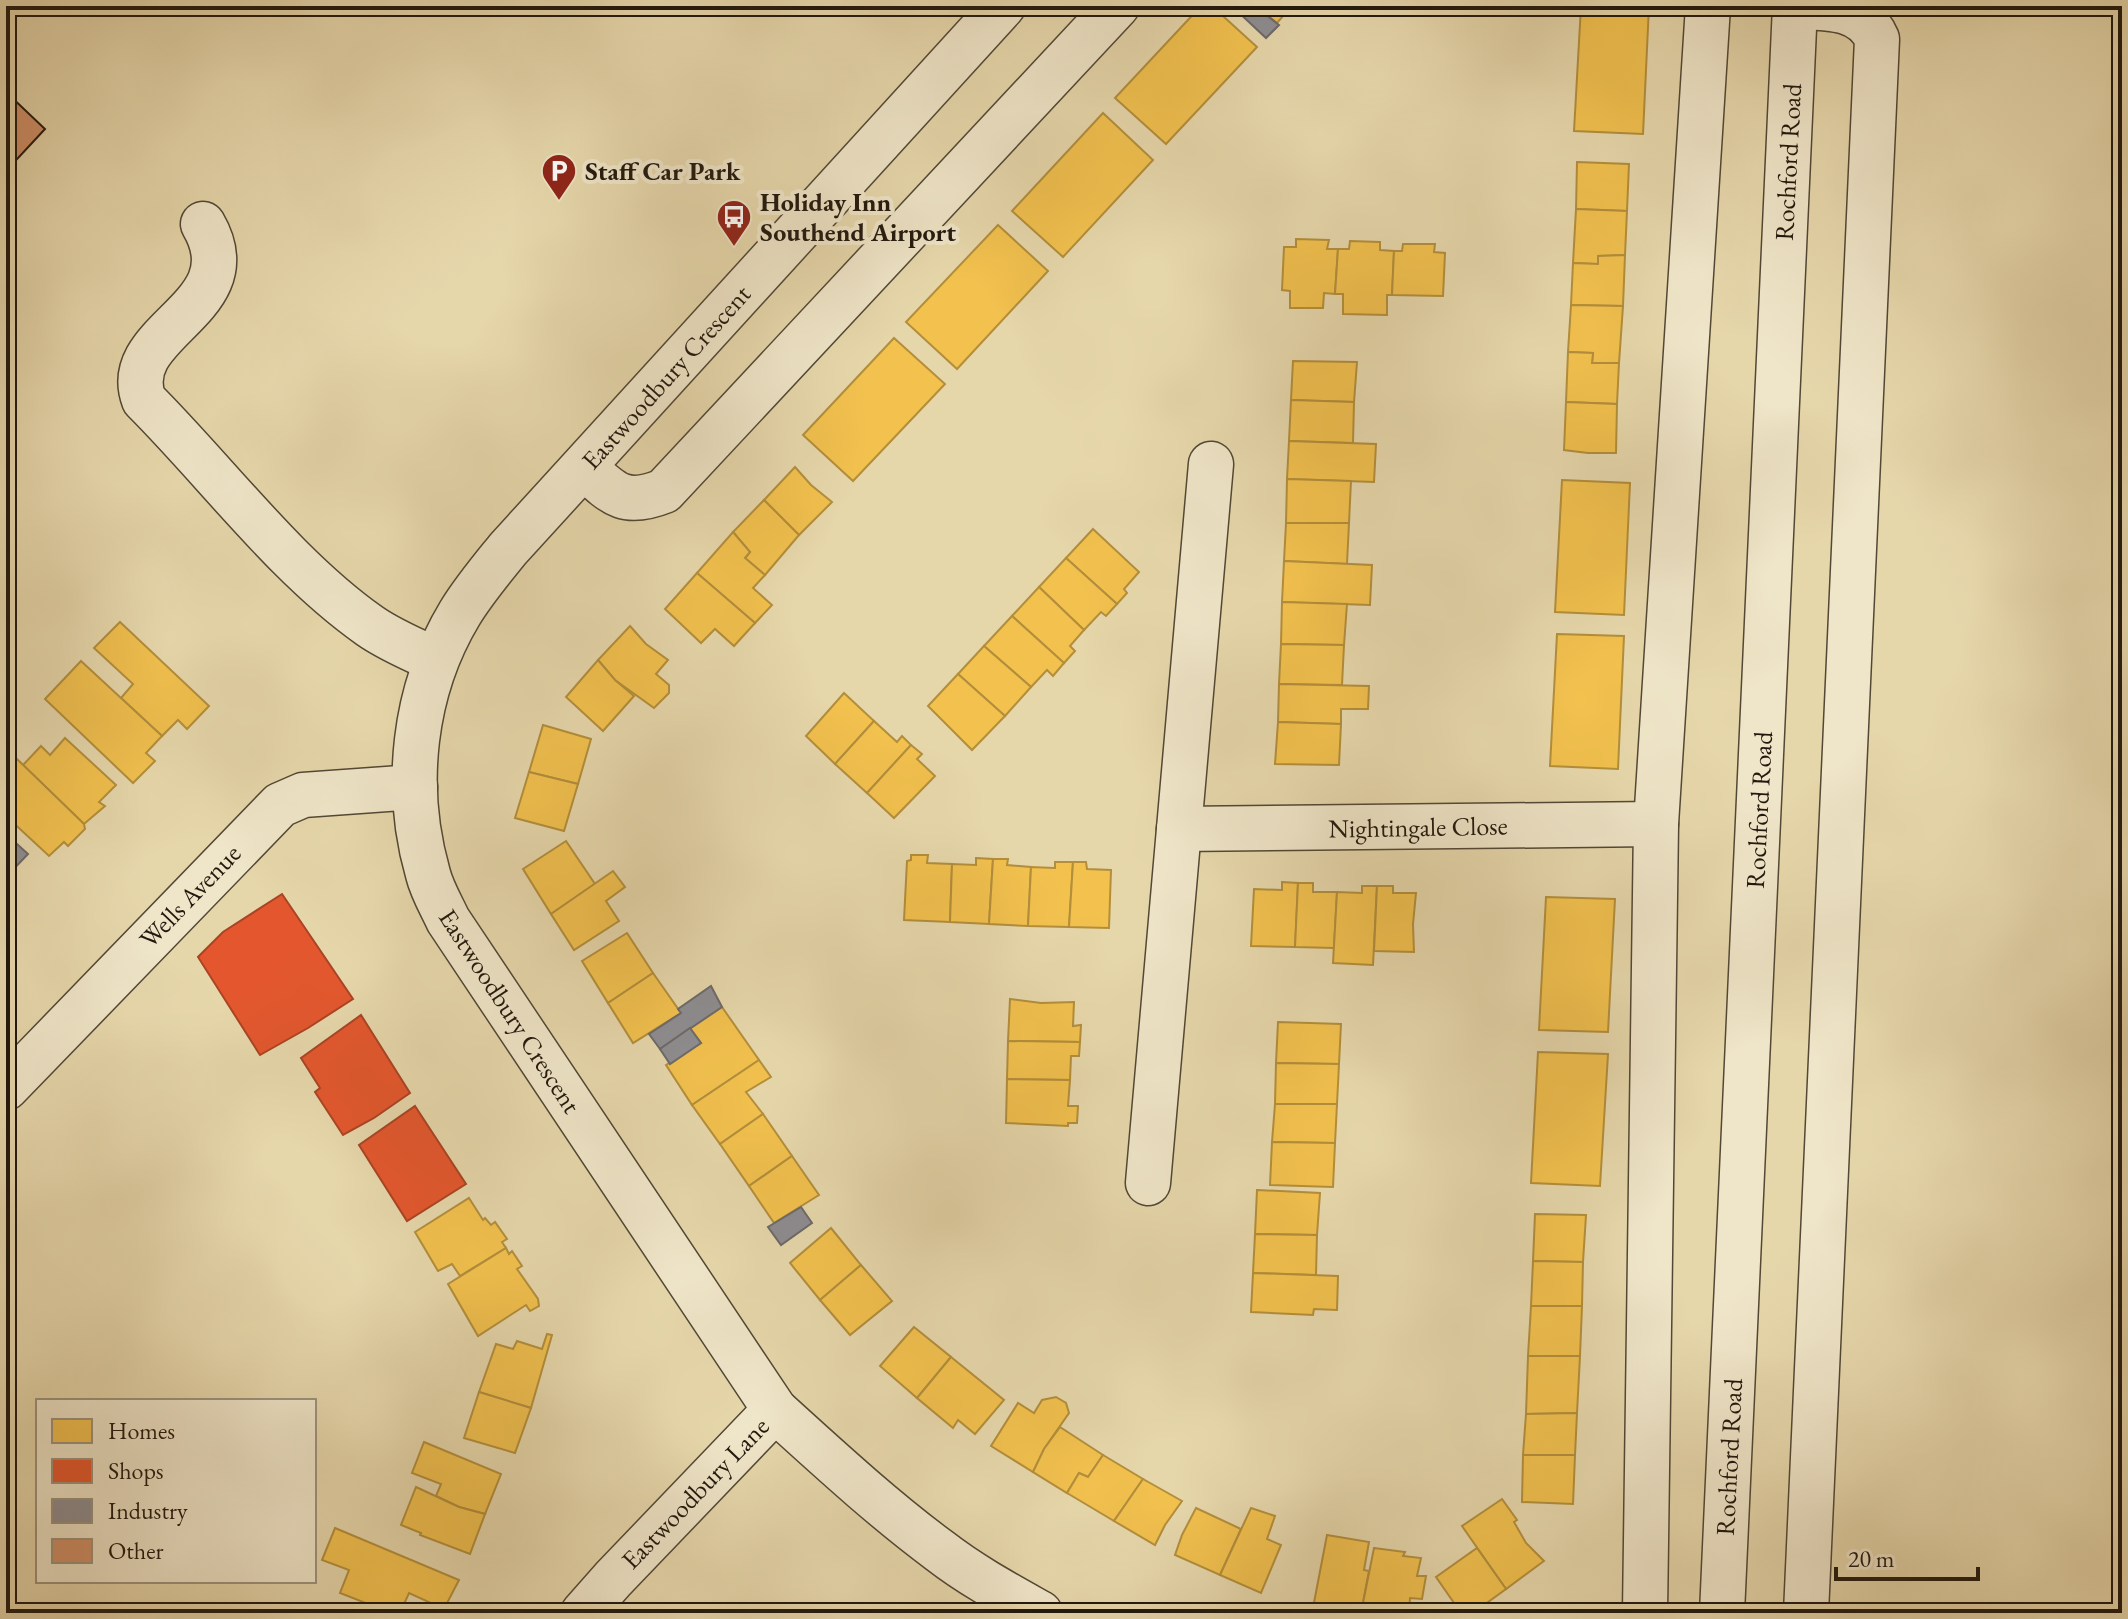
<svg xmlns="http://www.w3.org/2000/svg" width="2128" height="1619" font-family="'EB Garamond',serif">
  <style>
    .homes { fill: #f2c14e; stroke: #b38e3b; stroke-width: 2 }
    .shops { fill: #e4572e; stroke: #aa4424; stroke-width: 2 }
    .industry { fill: #8d8d92; stroke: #6d6a6a; stroke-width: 2 }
    .building { fill: #d19068; stroke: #21180e; stroke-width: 2 }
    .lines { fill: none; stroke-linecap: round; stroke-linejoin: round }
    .minor-casing { stroke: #524835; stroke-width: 47 }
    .minor { stroke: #efe5c8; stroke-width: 44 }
    .labels { text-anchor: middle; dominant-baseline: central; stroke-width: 8; stroke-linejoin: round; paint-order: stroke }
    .street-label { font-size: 26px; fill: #21180e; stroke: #efe5c8 }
    .poi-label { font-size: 26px; font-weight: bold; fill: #21180e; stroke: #efe5c8; text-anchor: start }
  </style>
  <rect width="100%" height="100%" fill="#e6d7ab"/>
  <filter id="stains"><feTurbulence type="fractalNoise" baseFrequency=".0025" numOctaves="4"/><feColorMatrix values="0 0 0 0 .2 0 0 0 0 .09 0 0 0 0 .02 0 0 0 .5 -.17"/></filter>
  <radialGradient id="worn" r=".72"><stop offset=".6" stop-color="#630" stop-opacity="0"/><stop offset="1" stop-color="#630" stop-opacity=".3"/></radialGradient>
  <g class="homes">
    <polygon points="1201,6 1212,6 1257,47 1166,144 1115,98"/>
    <polygon points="1255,6 1292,6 1277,23"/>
    <polygon points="1581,6 1649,6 1643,134 1574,131"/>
    <polygon points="1103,113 1153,160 1063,257 1012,211"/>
    <polygon points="1577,162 1629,164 1627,211 1576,209"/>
    <polygon points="1576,209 1627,211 1625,255 1598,256 1598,264 1573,263"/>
    <polygon points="998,225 1048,271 957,369 906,322"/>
    <polygon points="1296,239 1329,240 1327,249 1338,249 1335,294 1324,293 1323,308 1290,308 1290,291 1282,290 1284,247 1296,247"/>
    <polygon points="1350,241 1380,242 1380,250 1394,251 1392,295 1387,295 1387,315 1343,314 1343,294 1335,294 1338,249 1349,249"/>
    <polygon points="1403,244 1435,244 1434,252 1445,253 1443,296 1392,295 1394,251 1402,251"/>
    <polygon points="1625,255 1623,306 1571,305 1573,263 1598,264 1598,256"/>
    <polygon points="1571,305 1623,306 1619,363 1592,363 1593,353 1568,352"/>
    <polygon points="894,338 945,384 853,481 803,435"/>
    <polygon points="1568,352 1593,353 1592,363 1619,363 1617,404 1566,402"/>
    <polygon points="1293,361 1357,362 1354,402 1291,400"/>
    <polygon points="1291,400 1354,402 1353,443 1289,441"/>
    <polygon points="1566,402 1617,404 1616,453 1588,453 1564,450"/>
    <polygon points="1289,441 1376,444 1374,482 1287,479"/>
    <polygon points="795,467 811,485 832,502 799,535 764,500"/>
    <polygon points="1287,479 1351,481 1349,523 1286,523"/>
    <polygon points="1562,480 1630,483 1624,615 1555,612"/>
    <polygon points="764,500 799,535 765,575 745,558 750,552 733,532"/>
    <polygon points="1286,523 1349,523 1347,564 1284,561"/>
    <polygon points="1093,529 1139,572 1124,589 1127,593 1117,604 1066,558"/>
    <polygon points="733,532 750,552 745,558 765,575 753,588 772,605 755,623 697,573"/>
    <polygon points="1066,558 1117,604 1106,616 1101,612 1084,630 1039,587"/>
    <polygon points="1284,561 1372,565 1370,605 1282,602"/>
    <polygon points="697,573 755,623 734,646 715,629 701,643 665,609"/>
    <polygon points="1039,587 1084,630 1070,646 1075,651 1064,663 1012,616"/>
    <polygon points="1282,602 1347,604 1344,645 1281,644"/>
    <polygon points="1012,616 1064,663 1053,676 1047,670 1031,687 984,646"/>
    <polygon points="120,622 209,706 187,729 178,720 162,736 121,698 133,684 94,648"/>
    <polygon points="630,626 646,644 668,660 656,674 669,685 669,693 654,708 615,680 598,660"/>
    <polygon points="1557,634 1624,636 1618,769 1550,766"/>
    <polygon points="1281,644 1344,645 1342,685 1279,684"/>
    <polygon points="984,646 1031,687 1005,716 958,674"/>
    <polygon points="598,660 615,680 634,696 603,731 566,697"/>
    <polygon points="81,661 162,736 146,753 155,761 133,783 45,699"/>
    <polygon points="958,674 1005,716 972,750 928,706"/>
    <polygon points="1279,684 1369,686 1368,709 1341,709 1341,724 1278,722"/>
    <polygon points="844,693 874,721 835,764 806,736"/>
    <polygon points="874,721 897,742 902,736 911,745 867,793 835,764"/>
    <polygon points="1278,722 1341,724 1339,765 1275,764"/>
    <polygon points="543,725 591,739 578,784 529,772"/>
    <polygon points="65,738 116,785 99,802 105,806 84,824 23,765 41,746 50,755"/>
    <polygon points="911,745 922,754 917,759 935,776 894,818 867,793"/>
    <polygon points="17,759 84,824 85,829 68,846 64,842 49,856 6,816 6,799 13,791 6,784 6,772"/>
    <polygon points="529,772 578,784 564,831 515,818"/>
    <polygon points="566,841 595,884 551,914 523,869"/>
    <polygon points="911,855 928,855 927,863 952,864 950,922 904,920 907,861 911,860"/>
    <polygon points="976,858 993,859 989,924 950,922 952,864 976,865"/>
    <polygon points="993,859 1008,859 1007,865 1031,867 1028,926 989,924"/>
    <polygon points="1055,862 1073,862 1069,927 1028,926 1031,867 1055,868"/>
    <polygon points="1073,862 1086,862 1087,869 1111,870 1109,928 1069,927"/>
    <polygon points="613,871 625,887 606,901 619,921 574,950 551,914"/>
    <polygon points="1282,882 1298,883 1295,947 1251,946 1254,889 1282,890"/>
    <polygon points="1298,883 1313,883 1313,892 1337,892 1334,948 1295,947"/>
    <polygon points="1362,886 1377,886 1373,965 1333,963 1337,892 1362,893"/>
    <polygon points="1377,886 1393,886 1393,893 1416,893 1413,924 1414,952 1374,951"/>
    <polygon points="1546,897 1615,899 1608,1032 1539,1030"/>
    <polygon points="627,933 653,973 608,1003 582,961"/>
    <polygon points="653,973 681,1013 633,1043 608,1003"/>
    <polygon points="1010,999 1041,1003 1074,1002 1073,1026 1081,1025 1080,1042 1008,1041"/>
    <polygon points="722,1007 759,1060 692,1105 666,1065 701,1043 690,1028"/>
    <polygon points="1278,1022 1341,1024 1339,1064 1276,1063"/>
    <polygon points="1008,1041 1080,1042 1079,1056 1071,1056 1070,1080 1007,1079"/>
    <polygon points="1538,1052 1608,1054 1600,1186 1531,1183"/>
    <polygon points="759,1060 771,1077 746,1092 763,1114 720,1144 692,1105"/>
    <polygon points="1276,1063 1339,1064 1337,1104 1275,1104"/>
    <polygon points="1007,1079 1070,1080 1068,1106 1078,1106 1077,1123 1068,1123 1068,1126 1006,1123"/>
    <polygon points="1275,1104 1337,1104 1335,1143 1272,1142"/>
    <polygon points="763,1114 792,1156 749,1186 720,1144"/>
    <polygon points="1272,1142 1335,1143 1333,1187 1270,1185"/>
    <polygon points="792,1156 819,1195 774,1223 749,1186"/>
    <polygon points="1257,1190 1320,1193 1317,1235 1255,1234"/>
    <polygon points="469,1198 483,1220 485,1218 491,1225 495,1222 507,1239 502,1242 506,1248 460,1276 452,1264 438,1271 415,1232"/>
    <polygon points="1535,1214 1586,1215 1583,1262 1533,1261"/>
    <polygon points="831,1228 861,1265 820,1300 790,1263"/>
    <polygon points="1255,1234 1317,1235 1316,1275 1253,1273"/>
    <polygon points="506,1248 509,1254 512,1251 522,1266 517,1269 538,1299 539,1306 530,1311 526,1305 478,1336 448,1284"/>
    <polygon points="1533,1261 1583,1262 1582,1306 1531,1306"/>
    <polygon points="861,1265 892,1301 850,1335 820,1300"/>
    <polygon points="1253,1273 1338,1276 1337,1310 1314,1309 1313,1315 1251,1312"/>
    <polygon points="1531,1306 1582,1306 1580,1356 1528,1356"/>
    <polygon points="914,1327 951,1357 917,1398 880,1366"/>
    <polygon points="547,1334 552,1335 531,1408 479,1392 496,1344 513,1349 517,1341 542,1349"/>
    <polygon points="1528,1356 1580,1356 1577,1413 1526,1414"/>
    <polygon points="951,1357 1004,1400 975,1434 958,1420 953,1428 917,1398"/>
    <polygon points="479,1392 531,1408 515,1453 464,1438"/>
    <polygon points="1056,1397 1066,1403 1069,1413 1044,1449 1033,1472 991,1446 1018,1403 1034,1413 1042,1400"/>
    <polygon points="1577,1413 1575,1455 1523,1455 1526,1414"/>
    <polygon points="1060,1427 1103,1455 1088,1477 1079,1473 1067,1493 1033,1472 1044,1449"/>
    <polygon points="424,1442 501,1474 485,1514 459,1507 436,1496 441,1484 412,1473"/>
    <polygon points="1103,1455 1143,1479 1114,1521 1067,1493 1079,1473 1088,1477"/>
    <polygon points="1523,1455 1575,1455 1573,1504 1522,1502"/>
    <polygon points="1143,1479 1182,1501 1165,1525 1155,1545 1114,1521"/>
    <polygon points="416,1487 459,1507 485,1514 470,1554 420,1535 421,1533 401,1525"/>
    <polygon points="1502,1499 1517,1520 1514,1522 1526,1543 1544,1561 1506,1589 1462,1526"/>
    <polygon points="1196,1508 1241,1529 1220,1575 1175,1555 1182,1535"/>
    <polygon points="1251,1508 1275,1516 1267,1539 1281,1545 1261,1593 1220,1575"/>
    <polygon points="335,1528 459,1580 444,1609 409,1593 400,1613 391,1613 340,1593 349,1570 322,1560"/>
    <polygon points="1327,1535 1369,1542 1364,1570 1369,1571 1361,1613 1312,1613"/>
    <polygon points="1374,1548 1405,1552 1403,1556 1421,1558 1417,1576 1426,1576 1422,1599 1410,1598 1409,1613 1361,1613"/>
    <polygon points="1477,1548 1506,1589 1473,1613 1461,1613 1436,1577"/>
  </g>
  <g class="shops">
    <polygon points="282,894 353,999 308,1028 260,1055 198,957 223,932"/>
    <polygon points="361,1015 410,1093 374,1118 343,1135 315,1092 320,1088 301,1058"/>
    <polygon points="415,1106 466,1184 407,1221 359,1145"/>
  </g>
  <g class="industry">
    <polygon points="1235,6 1255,6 1279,25 1266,38 1234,8"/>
    <polygon points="6,834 28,854 6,877"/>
    <polygon points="711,986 722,1007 660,1049 649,1034 681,1013 678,1009"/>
    <polygon points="690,1028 701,1043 670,1064 660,1049"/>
    <polygon points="801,1207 812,1223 781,1245 768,1227"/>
  </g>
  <polygon class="building" points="6,92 45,129 6,171"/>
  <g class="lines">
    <defs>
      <g id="minor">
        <path d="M1003 6 508 549C491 570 474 590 460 613 413 691 403 787 428 874 432 890 441 905 448 920L775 1410C828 1458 882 1508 940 1551 971 1575 1006 1594 1040 1613"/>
        <path d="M1795 7C1826 8 1863 6 1877 39L1806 1613"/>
        <path d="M203 224C253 309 117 330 144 400 217 473 286 567 370 626 390 640 414 650 436 660"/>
        <path d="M584 467C613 494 624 507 664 491L1117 6"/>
        <polyline points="1179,829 1656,824"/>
        <polyline points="6,1088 280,805 303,795 415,787"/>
        <polyline points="1148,1183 1211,464"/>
        <polyline points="583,1613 613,1579 775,1410"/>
        <polyline points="1645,1613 1656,824 1708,6"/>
        <polyline points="1722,1613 1795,6"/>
      </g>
    </defs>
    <use href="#minor" class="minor-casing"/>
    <use href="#minor" class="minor"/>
  </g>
  <defs>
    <symbol id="parking-pin" viewBox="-11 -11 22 30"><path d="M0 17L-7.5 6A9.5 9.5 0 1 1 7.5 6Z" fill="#8f2418" stroke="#efe5c8"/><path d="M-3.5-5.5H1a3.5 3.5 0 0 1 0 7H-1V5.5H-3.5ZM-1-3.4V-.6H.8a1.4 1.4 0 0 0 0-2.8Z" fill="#fff"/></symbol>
    <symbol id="bus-pin" viewBox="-11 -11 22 30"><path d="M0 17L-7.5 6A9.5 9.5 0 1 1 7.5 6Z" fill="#8f2418" stroke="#efe5c8"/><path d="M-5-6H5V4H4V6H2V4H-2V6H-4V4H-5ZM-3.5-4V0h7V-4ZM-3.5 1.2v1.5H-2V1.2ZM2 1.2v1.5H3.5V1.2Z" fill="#fff"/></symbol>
  </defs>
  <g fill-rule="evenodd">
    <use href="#parking-pin" x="539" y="151" width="40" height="54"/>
    <use href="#bus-pin" x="714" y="197" width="40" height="54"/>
  </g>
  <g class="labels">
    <g class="street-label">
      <text transform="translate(1788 162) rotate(-87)">Rochford Road</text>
      <text transform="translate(666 377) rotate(-48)">Eastwoodbury Crescent</text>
      <text transform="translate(1759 810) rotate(-87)">Rochford Road</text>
      <text transform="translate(1418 827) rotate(-1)">Nightingale Close</text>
      <text transform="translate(190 896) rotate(-46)">Wells Avenue</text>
      <text transform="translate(510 1011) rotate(57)">Eastwoodbury Crescent</text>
      <text transform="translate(1729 1457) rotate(-87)">Rochford Road</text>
      <text transform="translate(695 1493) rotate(-46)">Eastwoodbury Lane</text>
    </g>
    <g class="poi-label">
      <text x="585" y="171">Staff Car Park</text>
      <text x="760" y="202">Holiday Inn<tspan x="760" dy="30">Southend Airport</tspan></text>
    </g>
  </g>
  <rect width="2128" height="1619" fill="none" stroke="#e6d7ab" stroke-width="32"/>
  <rect x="8" y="8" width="2112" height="1603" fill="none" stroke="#21180e" stroke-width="4"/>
  <rect x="16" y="16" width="2096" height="1587" fill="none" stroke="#21180e" stroke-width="2"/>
  <rect x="36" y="1399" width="280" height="184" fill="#efe5c8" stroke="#9d937e" stroke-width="2"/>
  <rect x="52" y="1419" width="40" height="24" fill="#f2c14e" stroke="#9d937e" stroke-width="2"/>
  <text x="108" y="1439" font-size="24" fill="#21180e">Homes</text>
  <rect x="52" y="1459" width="40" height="24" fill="#e4572e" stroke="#9d937e" stroke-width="2"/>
  <text x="108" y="1479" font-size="24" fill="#21180e">Shops</text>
  <rect x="52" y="1499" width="40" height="24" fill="#8d8d92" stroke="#9d937e" stroke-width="2"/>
  <text x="108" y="1519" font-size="24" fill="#21180e">Industry</text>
  <rect x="52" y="1539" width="40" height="24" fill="#d19068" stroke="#9d937e" stroke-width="2"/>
  <text x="108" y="1559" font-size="24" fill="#21180e">Other</text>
  <path d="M1836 1567v12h142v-12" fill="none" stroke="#21180e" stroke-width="4"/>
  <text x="1848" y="1567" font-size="24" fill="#21180e" stroke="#efe5c8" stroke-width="6" paint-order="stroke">20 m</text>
  <rect width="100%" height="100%" filter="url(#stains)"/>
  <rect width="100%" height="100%" fill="url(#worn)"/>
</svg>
